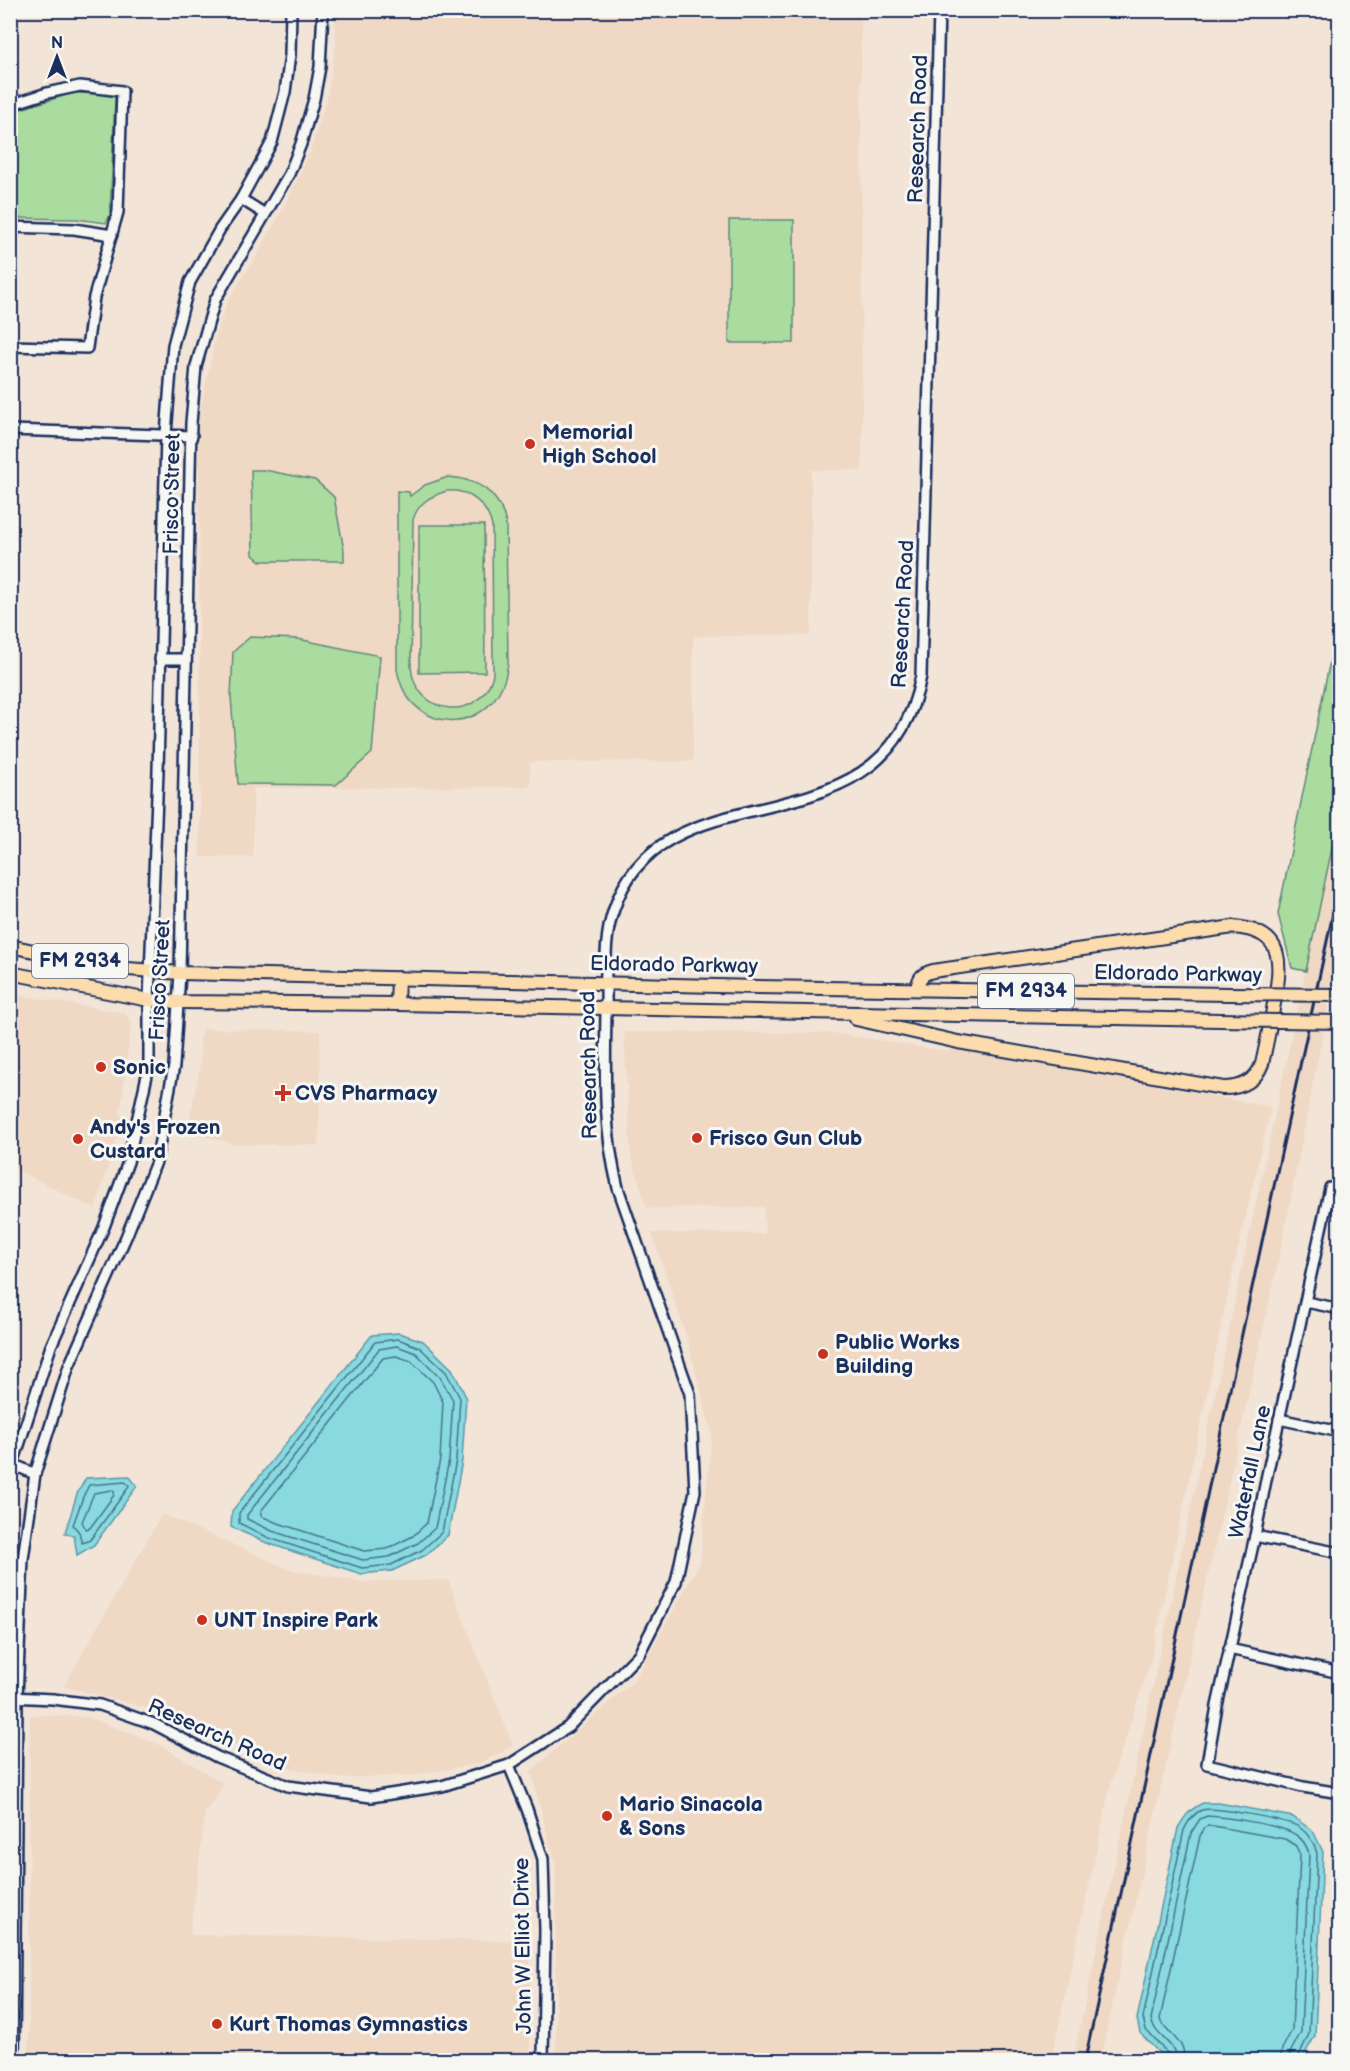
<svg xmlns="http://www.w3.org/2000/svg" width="1350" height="2071" font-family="'Balsamiq Sans',sans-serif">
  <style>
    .built { fill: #efd8c4 }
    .green { fill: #a9dc9e; stroke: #62867e; stroke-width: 1.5; fill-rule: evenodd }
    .water { fill: #88dade; stroke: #5c96ab; stroke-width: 1.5 }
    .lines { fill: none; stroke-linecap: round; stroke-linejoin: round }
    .shore { stroke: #477391; stroke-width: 1.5 }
    .minor-casing { stroke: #1b2f5e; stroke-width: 14 }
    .major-casing { stroke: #1b2f5e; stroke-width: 16 }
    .minor { stroke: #f6f6f2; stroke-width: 9 }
    .major { stroke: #fcdcac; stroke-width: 12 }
    .rail { stroke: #1b2f5e; stroke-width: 3 }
    .major-bridge-casing { stroke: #1b2f5e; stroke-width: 16; stroke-linecap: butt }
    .major-bridge { stroke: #fcdcac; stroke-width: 12 }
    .poi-dot { fill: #c8321e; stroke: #f6f6f2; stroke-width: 2 }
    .labels { text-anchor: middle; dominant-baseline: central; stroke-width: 6; stroke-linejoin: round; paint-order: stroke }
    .shield { fill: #f6f6f2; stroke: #5d6b8a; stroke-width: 1.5 }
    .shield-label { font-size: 20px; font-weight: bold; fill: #1b2f5e }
    .street-label { font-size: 21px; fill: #1b2f5e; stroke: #f6f6f2 }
    .poi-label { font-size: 21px; font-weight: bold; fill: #1b2f5e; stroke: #f6f6f2; text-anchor: start }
  </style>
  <rect width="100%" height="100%" fill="#f2e4d7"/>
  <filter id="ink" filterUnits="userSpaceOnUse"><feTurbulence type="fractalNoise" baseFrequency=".0167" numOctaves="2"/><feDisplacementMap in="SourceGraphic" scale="12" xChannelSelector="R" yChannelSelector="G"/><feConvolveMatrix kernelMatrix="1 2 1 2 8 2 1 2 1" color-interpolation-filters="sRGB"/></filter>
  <g filter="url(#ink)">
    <g class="built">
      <polygon points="335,11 861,11 862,470 811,470 811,635 693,636 693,761 530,762 530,787 253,788 253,857 200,857 199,418 216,335 228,300 256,257 288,199 310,152 327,99 336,45"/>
      <polygon points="1339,815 1339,950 1280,1253 1100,2060 1073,2060"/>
      <polygon points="11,994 124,1013 131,1022 120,1115 123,1117 95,1209 11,1167"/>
      <polygon points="201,1029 320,1031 319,1145 234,1144 187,1132 200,1068"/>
      <polygon points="624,1032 833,1033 938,1050 966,1050 1271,1107 1234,1265 1151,1659 1111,1783 1051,2060 556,2060 556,1862 550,1845 531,1771 634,1681 700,1563 712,1433 688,1341 652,1233 765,1234 764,1207 647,1208 631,1155"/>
      <polygon points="162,1514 291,1570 365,1582 448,1580 513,1746 480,1763 414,1775 341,1778 285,1767 158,1711 64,1686"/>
      <polygon points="30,1715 87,1717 160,1745 224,1784 205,1812 190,1935 530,1941 530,2060 29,2060"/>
    </g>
    <g class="green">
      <polygon points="73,93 105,93 115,97 110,215 106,223 76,219 11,218 11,112"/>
      <rect x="729" y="220" width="65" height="123"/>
      <polygon points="251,470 264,470 315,480 334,497 344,550 344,561 260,561 253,555"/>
      <path d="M448 477C478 479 500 493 506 524L508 663C500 737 409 740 397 669V491L409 492 410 496 425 485ZM447 491C470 489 487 505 492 526L493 675C480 724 415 716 411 667L413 520C418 503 430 496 447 491Z"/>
      <polygon points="419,525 484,525 485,672 419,673"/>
      <polygon points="1339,617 1339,815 1306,971 1292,968 1278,914"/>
      <polygon points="250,637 298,639 380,656 372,753 336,785 238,784 231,697 233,652"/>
    </g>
    <g class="water">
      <polygon points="399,1333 423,1341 452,1369 466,1397 462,1461 448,1535 426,1555 392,1571 361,1574 267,1543 231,1527 232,1511 372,1335"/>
      <polygon points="129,1476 137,1486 94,1545 77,1555 74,1535 65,1533 77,1494 86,1478"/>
      <path d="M1203 1803H1219L1293 1817 1313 1831 1323 1852 1315 2036 1301 2060H1166L1140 2033 1137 2019 1178 1828C1185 1816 1190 1809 1203 1803Z"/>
    </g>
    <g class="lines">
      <g class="shore">
        <polygon points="398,1339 419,1347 446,1372 460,1398 456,1460 442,1532 422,1550 391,1565 362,1568 269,1538 239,1523 239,1513 375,1342"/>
        <polygon points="397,1346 416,1353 440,1377 453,1400 449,1460 435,1528 418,1543 389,1557 363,1560 272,1531 247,1519 247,1515 379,1349"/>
        <polygon points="396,1356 411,1361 433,1382 443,1402 440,1459 427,1523 413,1536 387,1549 364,1551 275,1522 261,1516 261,1511 383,1358"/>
        <polygon points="125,1482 129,1485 128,1488 90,1540 82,1543 79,1532 73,1525 83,1497 89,1485"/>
        <polygon points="112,1490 114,1492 114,1495 90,1528 86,1529 82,1522 94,1493"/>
        <path d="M1170 2060 1168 2054 1146 2030 1143 2018 1184 1830C1188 1822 1193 1813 1202 1810 1214 1806 1287 1820 1299 1827 1309 1834 1313 1842 1317 1853L1309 2034 1297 2060"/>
        <path d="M1177 2060C1176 2043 1154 2036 1151 2019L1191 1833 1200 1819 1207 1816C1225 1817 1282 1825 1296 1835 1304 1840 1307 1846 1309 1854L1301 2032 1290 2053 1289 2060"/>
        <polyline points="1186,2060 1182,2046 1161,2022 1160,2019 1200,1836 1203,1829 1208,1825 1285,1839 1296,1846 1300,1855 1292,2030 1282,2049 1280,2060"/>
      </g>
      <defs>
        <g id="minor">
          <polyline points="10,105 47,93 80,86 122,91 118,212 94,297 87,348 10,346"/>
          <polyline points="241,199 265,214"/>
          <polyline points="10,227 74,229 112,235"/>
          <polyline points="10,430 192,436"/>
          <polyline points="160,659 186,659"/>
          <polyline points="1340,1188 1330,1188 1267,1475 1255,1536 1217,1706 1207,1764 1303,1787 1340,1793"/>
          <polyline points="1306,1302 1340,1309"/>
          <polyline points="1279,1419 1340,1432"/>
          <polyline points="12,1464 35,1474"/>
          <polyline points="10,1473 51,1346 104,1227 128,1162 149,1066 149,1000 158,771 166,434 173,345 190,282 220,229 241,199 272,142 285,92 290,55 291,10"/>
          <polyline points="1255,1536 1340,1553"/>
          <polyline points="1229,1649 1340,1673"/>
          <path d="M10 1697 53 1699 100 1705 154 1724 217 1757 288 1786 371 1797 442 1786 509 1765 568 1727 639 1654 676 1582 695 1491 690 1394 618 1188C603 1128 605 1073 606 1012 607 977 602 942 614 909 663 759 887 861 921 676L939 10"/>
          <polyline points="509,1765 527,1809 543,1859 545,1930 543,2060"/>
          <polyline points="14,2060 17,1697 23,1559 35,1474 69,1366 126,1237 156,1162 174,1066 180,973 191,423 196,366 215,300 289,174 301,144 314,99 320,67 323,10"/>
        </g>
        <g id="major">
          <polyline points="10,946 115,968 180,973 757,987 1229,994"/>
          <polyline points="10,973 149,1000 179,1002 397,1004 1220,1020"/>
          <polyline points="397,1004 398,978"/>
          <path d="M856 1019 958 1042 1223 1088C1241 1088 1255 1082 1262 1064 1266 1046 1270 1027 1273 1009 1281 966 1288 931 1233 927L933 971C922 974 919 977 917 989"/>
        </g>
      </defs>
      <use href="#minor" class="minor-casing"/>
      <use href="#major" class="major-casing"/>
      <use href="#minor" class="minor"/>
      <use href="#major" class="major"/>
      <polyline class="rail" points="1085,2060 1340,881"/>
      <defs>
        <g id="major-bridge">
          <polyline points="1229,994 1340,995"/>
          <polyline points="1220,1020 1340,1022"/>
        </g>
      </defs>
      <use href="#major-bridge" class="major-bridge-casing"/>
      <use href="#major-bridge" class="major-bridge"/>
    </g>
  </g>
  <g class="poi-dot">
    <circle cx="530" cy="444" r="6"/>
    <circle cx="101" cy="1067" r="6"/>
    <path d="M280 1084h6v6h6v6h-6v6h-6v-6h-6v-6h6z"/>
    <circle cx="697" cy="1138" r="6"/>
    <circle cx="78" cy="1139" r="6"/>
    <circle cx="823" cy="1354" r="6"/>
    <circle cx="202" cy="1620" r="6"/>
    <circle cx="607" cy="1816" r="6"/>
    <circle cx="217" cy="2024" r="6"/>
  </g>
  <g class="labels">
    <g class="shield">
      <rect x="32" y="944" width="96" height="34" rx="4.5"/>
      <rect x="978" y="974" width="96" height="34" rx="4.5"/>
    </g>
    <g class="shield-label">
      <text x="80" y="961">FM 2934</text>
      <text x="1026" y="991">FM 2934</text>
    </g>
    <g class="street-label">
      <text transform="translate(918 129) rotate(-88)">Research Road</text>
      <text transform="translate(172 494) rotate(-89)">Frisco Street</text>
      <text transform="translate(903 614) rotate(-87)">Research Road</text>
      <text transform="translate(674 965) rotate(1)">Eldorado Parkway</text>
      <text transform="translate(1178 974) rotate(1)">Eldorado Parkway</text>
      <text transform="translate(160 980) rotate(-87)">Frisco Street</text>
      <text transform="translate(589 1065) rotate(-91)">Research Road</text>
      <text transform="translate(1250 1472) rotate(-78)">Waterfall Lane</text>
      <text transform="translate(217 1735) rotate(24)">Research Road</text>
      <text transform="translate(523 1946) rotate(-91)">John W Elliot Drive</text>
    </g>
    <g class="poi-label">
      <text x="542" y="432">Memorial<tspan x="542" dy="24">High School</tspan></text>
      <text x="113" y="1067">Sonic</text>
      <text x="295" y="1093">CVS Pharmacy</text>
      <text x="90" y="1127">Andy's Frozen<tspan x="90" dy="24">Custard</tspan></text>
      <text x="709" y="1138">Frisco Gun Club</text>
      <text x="835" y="1342">Public Works<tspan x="835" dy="24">Building</tspan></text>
      <text x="214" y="1620">UNT Inspire Park</text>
      <text x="619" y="1804">Mario Sinacola<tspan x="619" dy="24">&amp; Sons</tspan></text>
      <text x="229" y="2024">Kurt Thomas Gymnastics</text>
    </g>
  </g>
  <rect width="1350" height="2071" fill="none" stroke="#f6f6f2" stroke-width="36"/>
  <rect x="18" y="18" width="1314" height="2035" fill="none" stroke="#1b2f5e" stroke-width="2" filter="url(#ink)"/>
  <g transform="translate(57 57)" stroke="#f6f6f2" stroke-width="4.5" paint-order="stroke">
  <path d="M0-4.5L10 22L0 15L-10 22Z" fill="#1b2f5e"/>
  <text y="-9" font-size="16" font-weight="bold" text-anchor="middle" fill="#1b2f5e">N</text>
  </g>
</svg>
